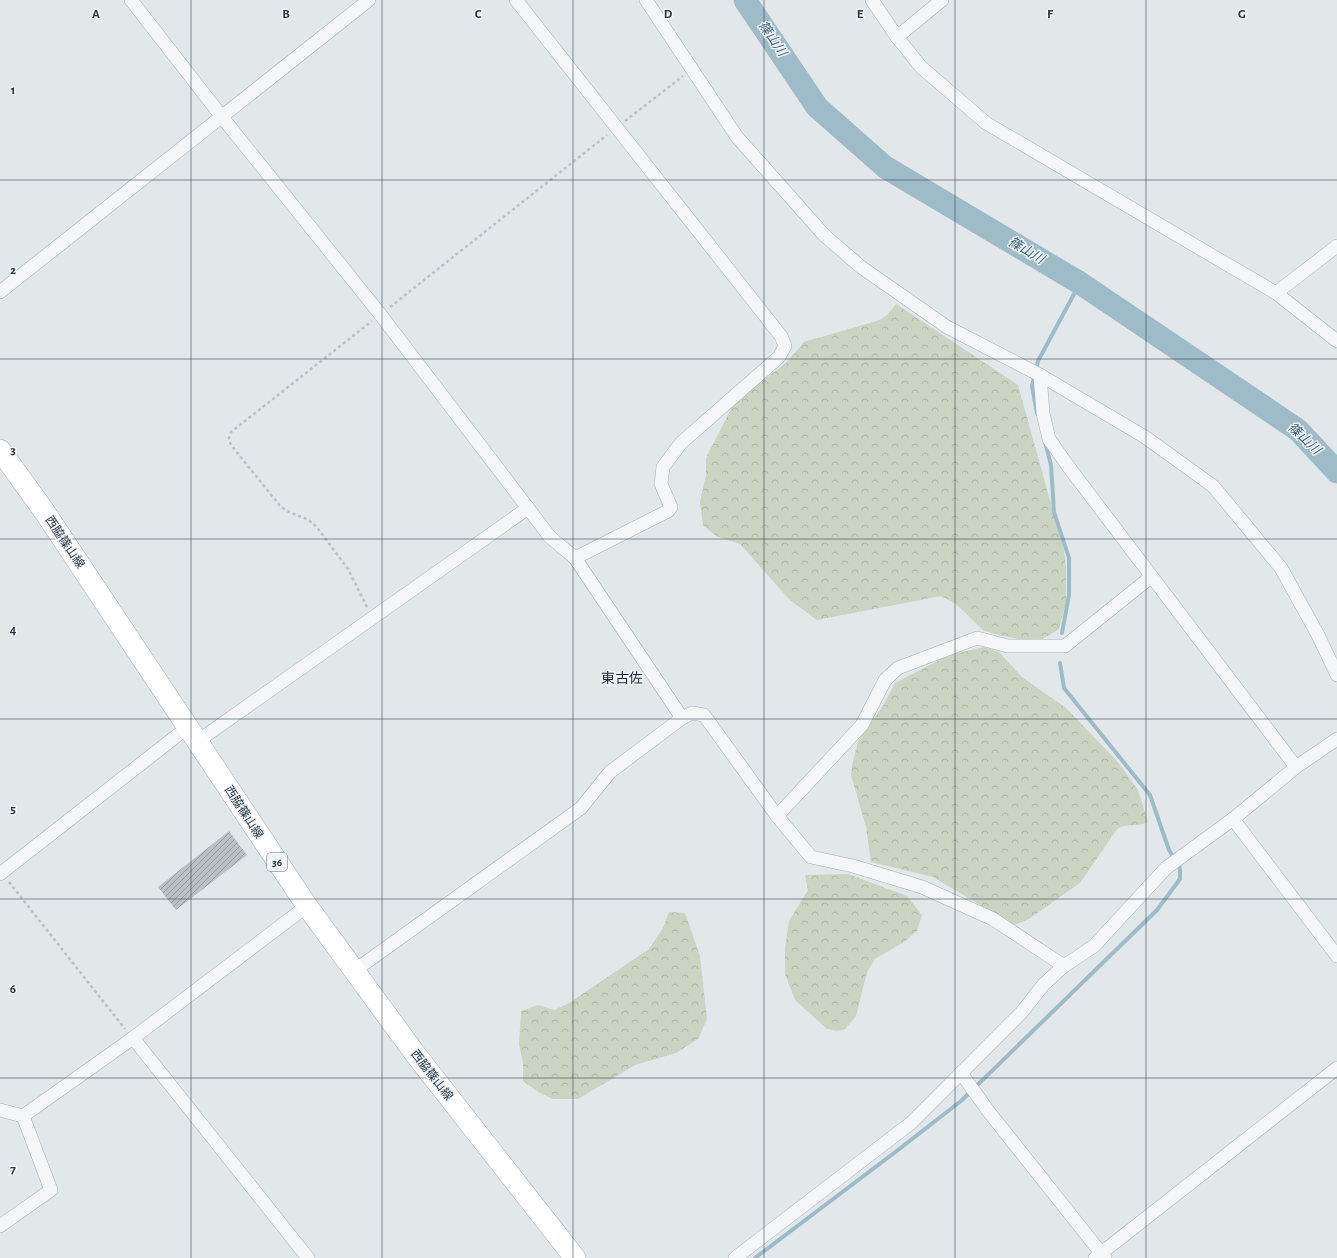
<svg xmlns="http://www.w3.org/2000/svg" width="1337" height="1258" font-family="'Alegreya Sans','Noto Sans JP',sans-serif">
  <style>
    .forest { fill: url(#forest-crowns) }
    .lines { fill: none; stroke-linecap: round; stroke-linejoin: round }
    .stream { stroke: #9ebcc8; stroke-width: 4 }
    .river { stroke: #9ebcc8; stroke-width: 23 }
    .building { fill: url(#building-hatch) }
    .minor-casing { stroke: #a7afb4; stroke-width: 14 }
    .primary-casing { stroke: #a1aeb5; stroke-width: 22 }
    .path { stroke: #bbc1c5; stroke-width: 2.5; stroke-dasharray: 3 3; stroke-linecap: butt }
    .minor { stroke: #f4f6f8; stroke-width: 13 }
    .primary { stroke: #fff; stroke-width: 21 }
    .grid { fill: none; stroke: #2a3841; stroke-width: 1; stroke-opacity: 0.55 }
    .labels { text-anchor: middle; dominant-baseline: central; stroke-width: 3; stroke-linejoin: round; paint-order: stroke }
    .shield { fill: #f1f5f7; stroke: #667178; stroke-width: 1 }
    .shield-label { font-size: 11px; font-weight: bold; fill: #2a3841 }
    .street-label { font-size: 12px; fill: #2a3841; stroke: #f1f5f7 }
    .water-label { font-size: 13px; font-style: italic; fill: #356074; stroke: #f1f5f7 }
    .quarter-label { font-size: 14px; fill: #1c2932; stroke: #f1f5f7 }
    .grid-label { font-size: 13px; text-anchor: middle; font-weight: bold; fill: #2a3841; stroke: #f1f5f7; stroke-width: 3; stroke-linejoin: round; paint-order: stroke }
  </style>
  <defs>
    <pattern id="forest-crowns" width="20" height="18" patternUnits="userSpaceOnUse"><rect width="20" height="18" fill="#cbd3c3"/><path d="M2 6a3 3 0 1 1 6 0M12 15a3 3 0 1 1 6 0" fill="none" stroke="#aeb6a9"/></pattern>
    <pattern id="building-hatch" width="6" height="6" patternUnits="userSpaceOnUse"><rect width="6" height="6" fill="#b9c1c6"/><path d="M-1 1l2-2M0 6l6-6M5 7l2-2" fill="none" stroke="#979ea2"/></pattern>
  </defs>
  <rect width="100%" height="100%" fill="#e2e7ea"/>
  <g class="forest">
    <polygon points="896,304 1018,385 1064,551 1066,568 1066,602 1059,629 1036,643 991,633 983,630 956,604 941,596 817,620 790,600 740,544 716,536 703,525 700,502 706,475 706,458 734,403 787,362 804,342 880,320 887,315"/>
    <path d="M984 647 999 652 1022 677 1066 708 1118 762 1138 790 1148 822C1136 828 1128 822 1117 829L1080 883 1029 919 1014 925 933 877 871 862 866 827 851 775 852 766 858 741 883 706 895 683 949 655Z"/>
    <polygon points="848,874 907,896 922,915 917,931 904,942 875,959 867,972 856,1016 845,1029 837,1031 827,1029 795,1000 785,974 785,948 789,921 808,890 805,875"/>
    <polygon points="669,912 685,913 700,956 707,1019 698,1039 676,1053 635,1065 578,1099 553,1099 538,1092 523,1081 523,1063 519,1045 521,1011 538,1005 554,1010 569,1003 649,949 663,928"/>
  </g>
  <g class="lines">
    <g class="stream">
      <polyline points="1037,414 1032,386 1038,361 1080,283"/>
      <polyline points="1045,442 1051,465 1054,512 1069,558 1069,595 1062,633"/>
      <polyline points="755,1258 898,1150 961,1101 1157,910 1180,879 1180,868 1169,850 1150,795 1064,688 1060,663"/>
    </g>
    <polyline class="river" points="745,0 817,107 885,167 1080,283 1298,430 1337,472"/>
  </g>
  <polygon class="building" points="229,831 247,855 176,910 158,887"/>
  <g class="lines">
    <defs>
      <g id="minor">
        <polyline points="131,0 222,117 380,314 550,537 575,558 682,718"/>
        <polyline points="516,0 781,336 785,346 779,357 681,443 663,467 661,484 671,507 668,511 575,558"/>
        <polyline points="646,0 737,137 824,235 861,267 947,327 1040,375 1145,437 1213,486 1281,568 1318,635 1337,675"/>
        <polyline points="872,0 897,37 921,67 986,123 1276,293 1337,341"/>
        <polyline points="897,37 942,0"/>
        <polyline points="0,292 369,0"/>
        <polyline points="1276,293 1337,246"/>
        <polyline points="1040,375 1043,413 1049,439 1068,466 1296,767"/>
        <polyline points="198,741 528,508"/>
        <polyline points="777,816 862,725 885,680 898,668 977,638 1008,646 1065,646 1151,577"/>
        <polyline points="1233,819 1337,956"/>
        <polyline points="0,874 188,727"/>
        <polyline points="354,971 581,808 610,772 682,718 692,713 704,715 777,816 811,857 853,866 922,887 993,919 1064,966"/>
        <polyline points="133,1038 308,1258"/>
        <polyline points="961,1073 989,1112 1105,1258"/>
        <polyline points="0,1110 23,1116 133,1038 307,906"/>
        <polyline points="0,1226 51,1190 23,1116"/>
        <polyline points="735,1258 911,1123 1022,1012 1044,984 1064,966 1094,946 1166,868 1233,819 1296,767 1337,739"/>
        <polyline points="1095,1258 1337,1068"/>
      </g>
      <polyline id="primary" points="0,450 44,511 307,906 416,1055 575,1258"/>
    </defs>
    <use href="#minor" class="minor-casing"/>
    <use href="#primary" class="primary-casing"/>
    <g class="path">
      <polyline points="625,121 683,76"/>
      <polyline points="390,307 607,135"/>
      <polyline points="367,607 348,569 316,526 307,519 289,512 281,507 231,445 229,438 231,432 372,321"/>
      <polyline points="9,882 125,1029"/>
    </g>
    <use href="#minor" class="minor"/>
    <use href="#primary" class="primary"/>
  </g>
  <path class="grid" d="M191 0V1258M382 0V1258M573 0V1258M764 0V1258M955 0V1258M1146 0V1258M0 180H1337M0 359H1337M0 539H1337M0 719H1337M0 899H1337M0 1078H1337"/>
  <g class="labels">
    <rect class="shield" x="267" y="853" width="20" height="18" rx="3"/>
    <g class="shield-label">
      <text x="277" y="862">36</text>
    </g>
    <g class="street-label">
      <text transform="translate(65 542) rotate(56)">西脇篠山線</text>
      <text transform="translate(244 812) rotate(57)">西脇篠山線</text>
      <text transform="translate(432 1075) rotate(52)">西脇篠山線</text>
    </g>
    <g class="water-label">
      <text transform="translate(772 39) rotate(56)">篠山川</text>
      <text transform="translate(1026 251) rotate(31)">篠山川</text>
      <text transform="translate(1304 439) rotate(43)">篠山川</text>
    </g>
    <g class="quarter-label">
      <text x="622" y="679">東古佐</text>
    </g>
  </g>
  <g class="grid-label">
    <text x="96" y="18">A</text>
    <text x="286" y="18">B</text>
    <text x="478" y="18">C</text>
    <text x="668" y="18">D</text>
    <text x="860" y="18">E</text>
    <text x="1050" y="18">F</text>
    <text x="1242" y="18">G</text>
    <text x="13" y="94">1</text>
    <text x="13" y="274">2</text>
    <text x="13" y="454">3</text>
    <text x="13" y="634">4</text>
    <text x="13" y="813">5</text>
    <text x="13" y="993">6</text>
    <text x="13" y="1173">7</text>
  </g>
</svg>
